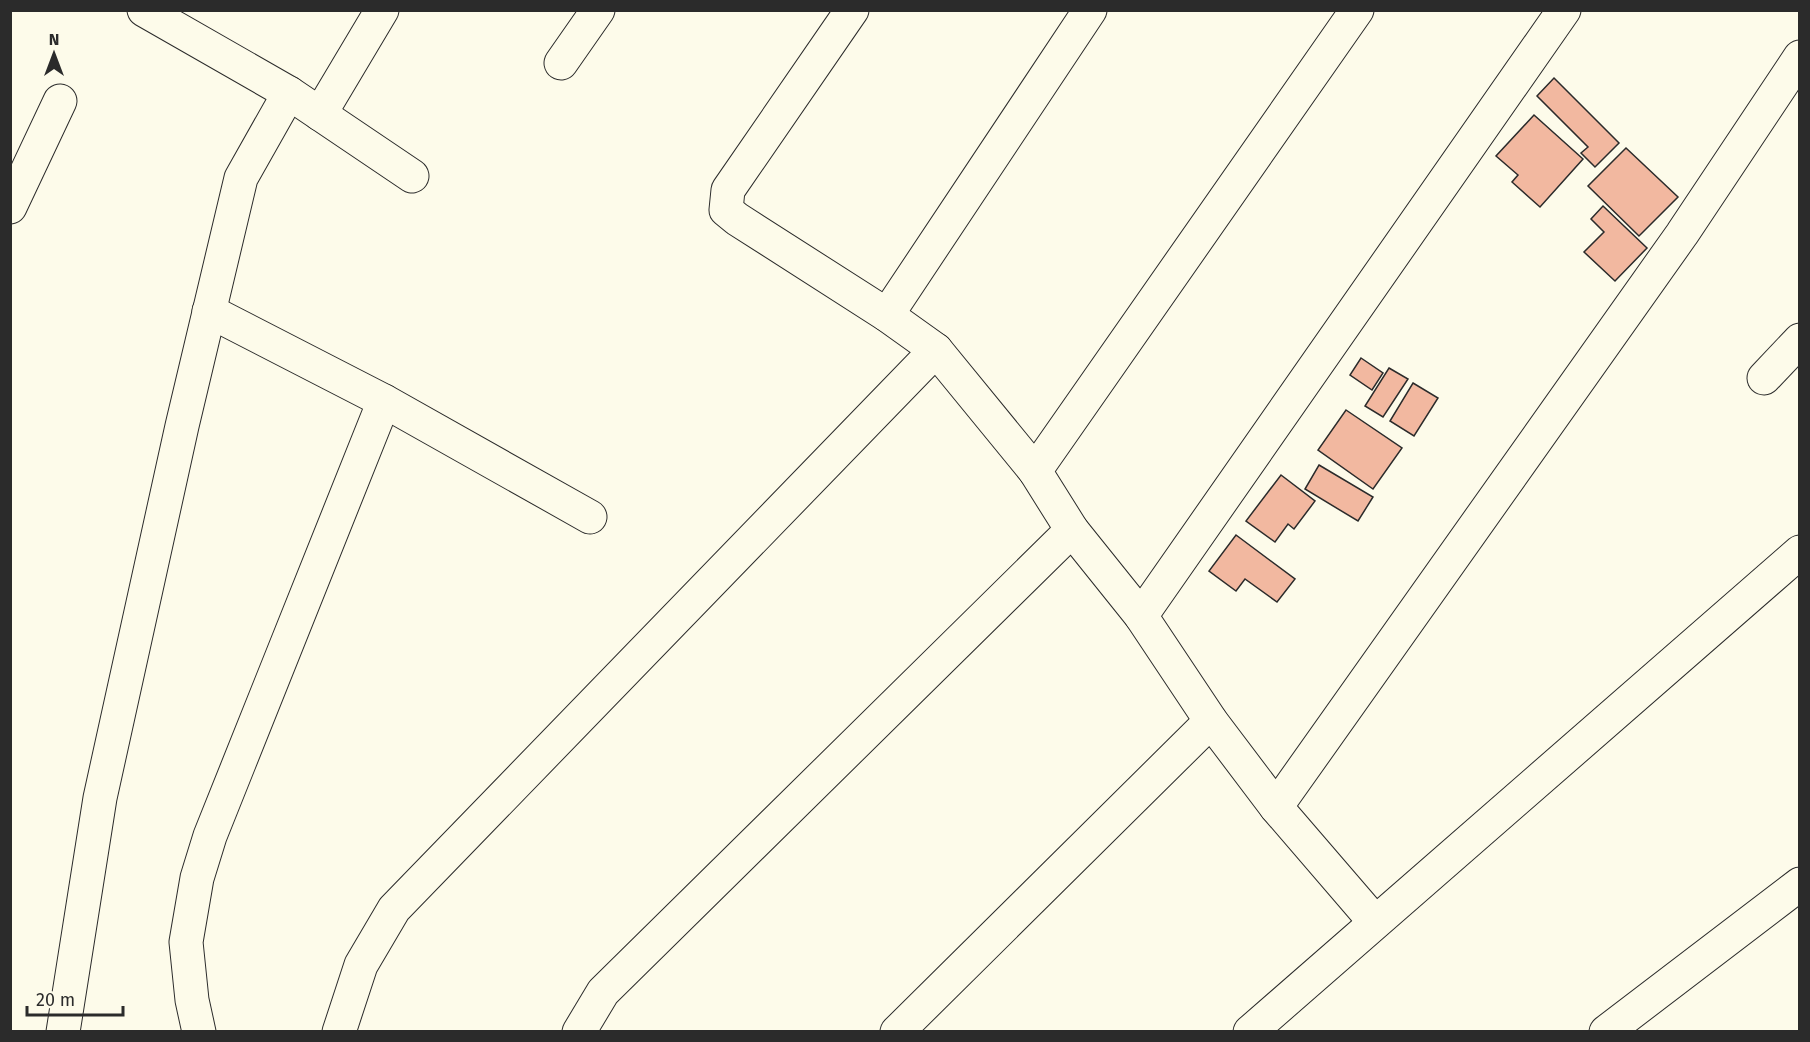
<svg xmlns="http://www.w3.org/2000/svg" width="1810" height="1042" font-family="'Fira Sans',sans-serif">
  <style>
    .building { fill: #f2b8a0; stroke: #2b2b2b; stroke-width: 1.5 }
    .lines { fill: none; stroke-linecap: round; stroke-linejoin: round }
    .minor-casing { stroke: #2b2b2b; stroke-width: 35 }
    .minor { stroke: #fdfbea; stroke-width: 33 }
  </style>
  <rect width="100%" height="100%" fill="#fdfbea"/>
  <g class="building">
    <polygon points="1554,78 1619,143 1595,167 1581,153 1588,147 1537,96"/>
    <polygon points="1534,115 1583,159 1540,207 1512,182 1518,175 1496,156"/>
    <polygon points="1626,148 1678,197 1639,236 1588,186"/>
    <polygon points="1603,206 1647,248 1615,281 1584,252 1604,232 1591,219"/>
    <polygon points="1361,358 1383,373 1372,390 1350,375"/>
    <polygon points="1389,368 1408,379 1383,417 1365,406"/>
    <polygon points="1413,383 1438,398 1414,436 1390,421"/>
    <polygon points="1346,410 1402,448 1373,489 1318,450"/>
    <polygon points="1319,465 1373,497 1358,521 1305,489"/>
    <polygon points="1281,475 1315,501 1294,529 1288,524 1275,542 1246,521"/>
    <polygon points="1236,535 1295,579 1277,602 1245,579 1236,591 1209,571"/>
  </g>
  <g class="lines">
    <defs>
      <g id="minor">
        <polyline points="144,10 289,93 412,176"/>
        <polyline points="852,10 728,190 726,210 737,219 887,315 936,350 1035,471 1072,530 1141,616 1211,721 1276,807 1375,922"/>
        <polyline points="561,63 598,10"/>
        <polyline points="320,114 382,10"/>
        <polyline points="10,207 60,101"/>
        <polyline points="209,311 384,401 590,517"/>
        <polyline points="887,315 1090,10"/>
        <polyline points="1764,378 1800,340"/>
        <polyline points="1035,471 1357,10"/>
        <polyline points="1141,616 1564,10"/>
        <polyline points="1276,807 1682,234 1800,57"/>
        <polyline points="63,1032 100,798 182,426 241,178 289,93"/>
        <polyline points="199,1032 192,1000 186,942 197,878 210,836 384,401"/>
        <polyline points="339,1032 361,965 394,909 936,350"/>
        <polyline points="579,1032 603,992 1072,530"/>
        <polyline points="897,1032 1211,721"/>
        <polyline points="1250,1032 1800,552"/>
        <polyline points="1606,1032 1800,884"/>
      </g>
    </defs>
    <use href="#minor" class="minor-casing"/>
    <use href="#minor" class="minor"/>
  </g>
  <rect width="1810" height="1042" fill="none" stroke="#2b2b2b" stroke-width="24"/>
  <g transform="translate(54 54)" stroke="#fdfbea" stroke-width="4.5" paint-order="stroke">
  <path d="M0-4.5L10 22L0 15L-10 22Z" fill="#2b2b2b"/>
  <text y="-9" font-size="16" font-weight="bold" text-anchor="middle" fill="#2b2b2b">N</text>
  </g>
  <path d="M27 1006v9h96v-9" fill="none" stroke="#2b2b2b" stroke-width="3"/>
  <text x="36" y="1006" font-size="18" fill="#2b2b2b" stroke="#fdfbea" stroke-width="4.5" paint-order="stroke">20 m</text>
</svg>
